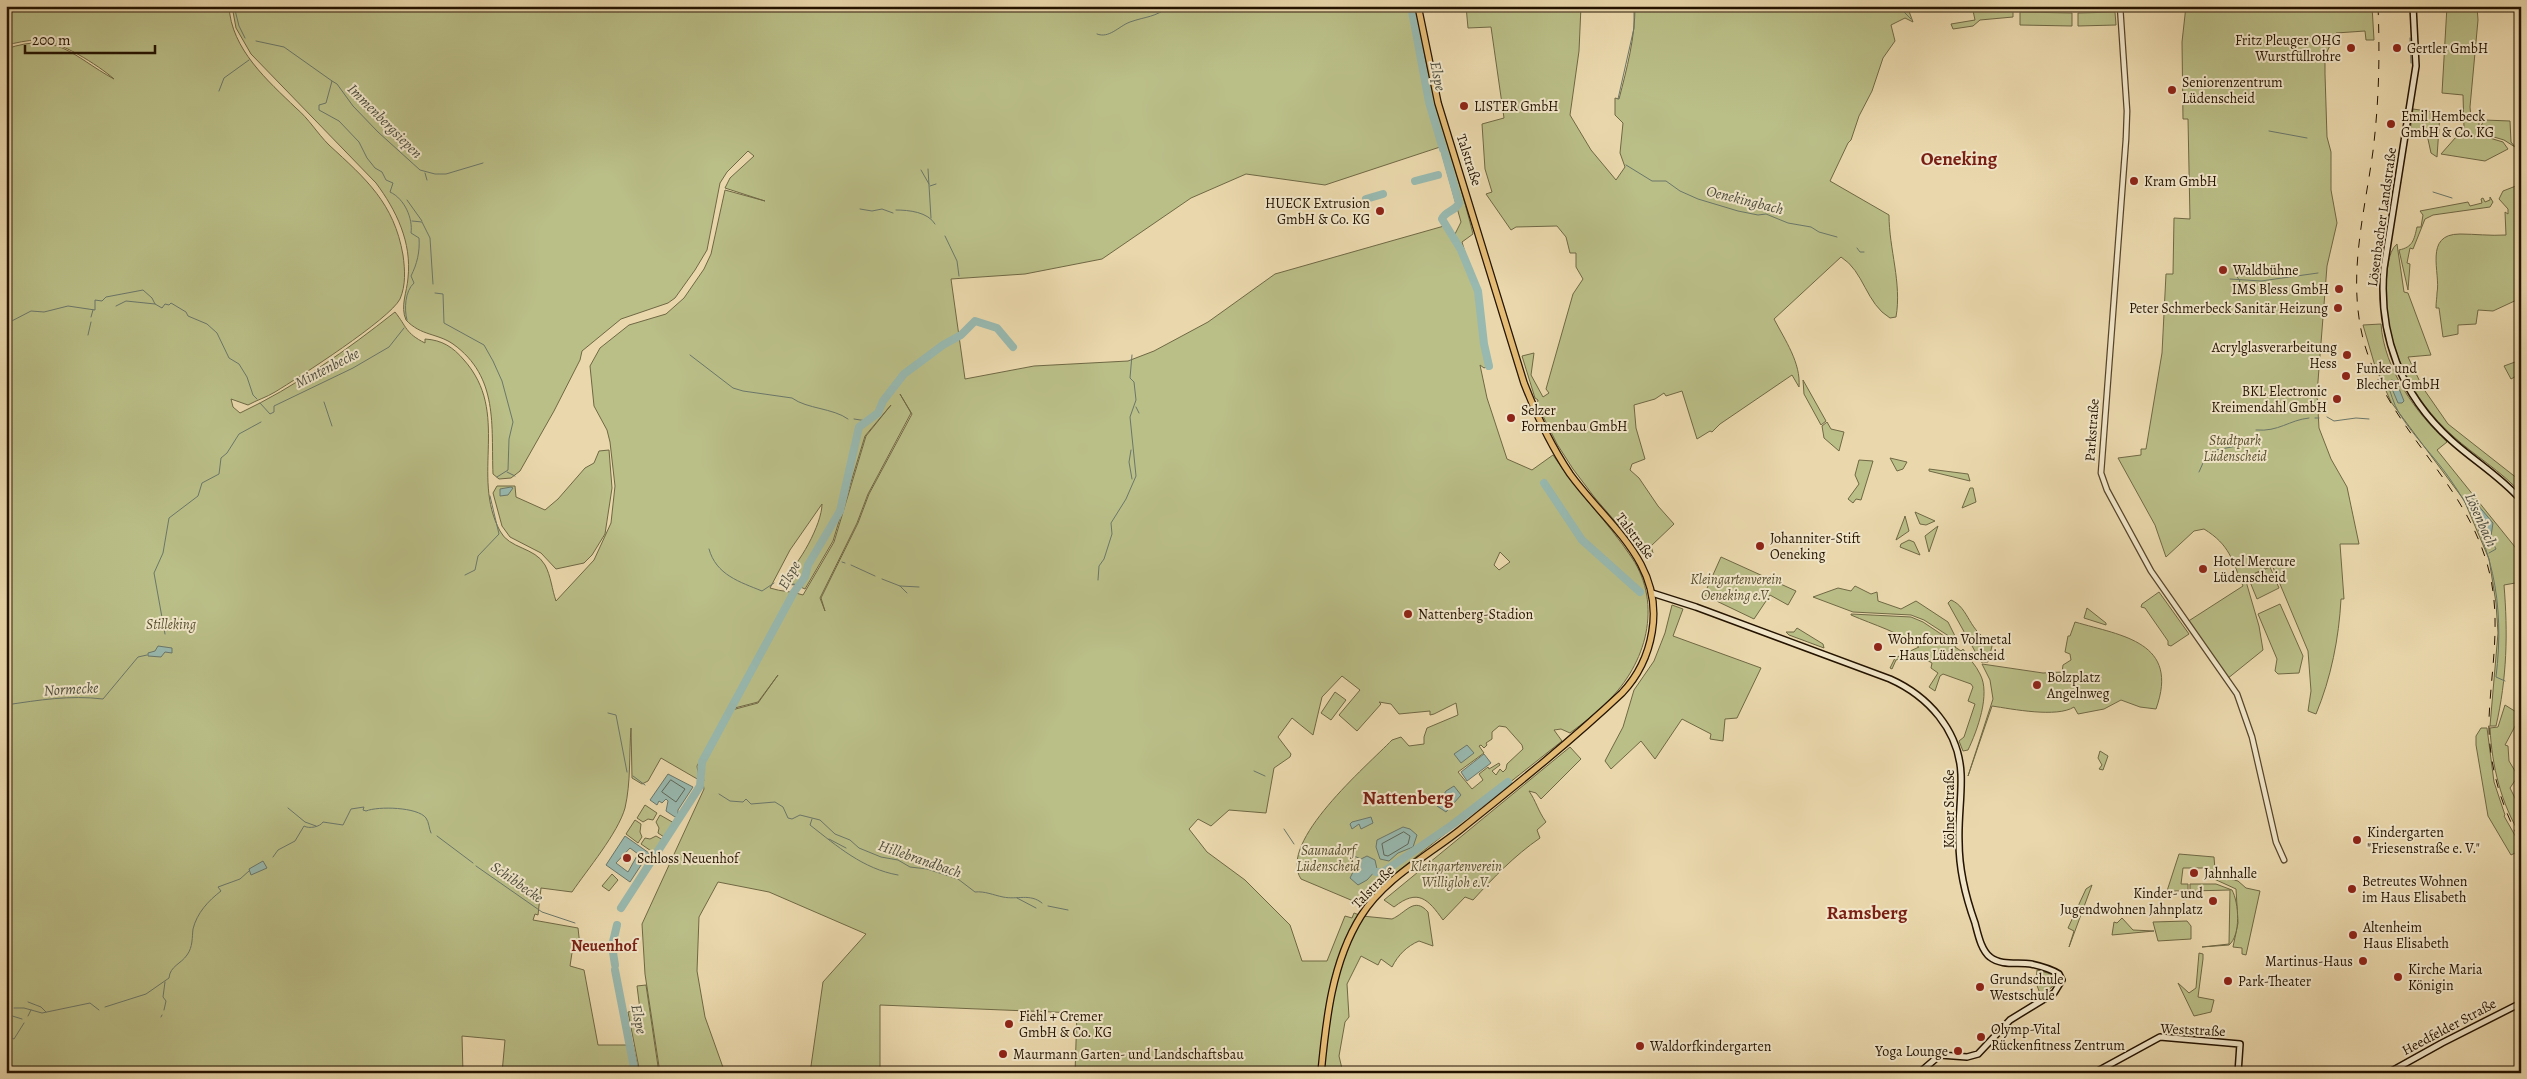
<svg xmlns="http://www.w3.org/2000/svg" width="2527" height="1079" font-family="Alegreya,serif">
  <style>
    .green { fill: #babe87; stroke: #6f6844; fill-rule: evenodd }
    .water { fill: #98b9b0; stroke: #6a776a; fill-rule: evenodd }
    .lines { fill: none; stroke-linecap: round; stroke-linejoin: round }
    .shore { stroke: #5e6658; stroke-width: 1 }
    .stream { stroke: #6a776a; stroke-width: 1 }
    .river { stroke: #98b9b0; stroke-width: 8 }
    .tertiary-casing { stroke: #56442b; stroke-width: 7 }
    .secondary-casing { stroke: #241300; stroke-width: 8 }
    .primary-casing { stroke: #241300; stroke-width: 8 }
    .tertiary { stroke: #f1e6c9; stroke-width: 4.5 }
    .secondary { stroke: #f1e6c9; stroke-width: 5 }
    .primary { stroke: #e5bc76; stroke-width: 5.5 }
    .rail { stroke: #241300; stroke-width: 1; stroke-dasharray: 9 9; stroke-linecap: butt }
    .poi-dot { fill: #8f2418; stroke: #f1e6c9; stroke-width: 2 }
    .labels { text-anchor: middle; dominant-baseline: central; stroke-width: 4; stroke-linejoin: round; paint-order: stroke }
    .poi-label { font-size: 14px; fill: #241300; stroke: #f1e6c9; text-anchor: start }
    .street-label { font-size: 14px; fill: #241300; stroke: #f1e6c9 }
    .park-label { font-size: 14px; font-style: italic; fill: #584f2f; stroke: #f1e6c9 }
    .water-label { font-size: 15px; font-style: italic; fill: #4d4d3e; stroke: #f1e6c9 }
    .quarter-label { font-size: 16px; font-weight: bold; fill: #7a1f14; stroke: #f1e6c9 }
    .district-label { font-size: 19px; font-weight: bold; fill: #7a1f14; stroke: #f1e6c9 }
  </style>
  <rect width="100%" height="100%" fill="#ead8ac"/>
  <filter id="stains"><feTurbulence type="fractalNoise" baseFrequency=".004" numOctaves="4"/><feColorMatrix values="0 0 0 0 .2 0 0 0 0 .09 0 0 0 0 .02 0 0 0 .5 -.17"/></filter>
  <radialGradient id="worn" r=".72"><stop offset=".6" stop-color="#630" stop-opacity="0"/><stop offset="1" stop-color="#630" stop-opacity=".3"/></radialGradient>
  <g class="green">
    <path d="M6 6H229C231 49 268 81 296 108 309 119 317 133 329 145 366 179 394 203 403 255 405 270 406 285 400 299 390 319 298 378 275 392 267 397 257 400 248 405L231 399 233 407 240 413C295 387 347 350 395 312 407 327 405 333 425 343V339C442 340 453 347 464 360 511 413 470 475 500 531 509 549 535 547 545 565 551 576 552 590 556 601L594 560 611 523 615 486 610 442 607 430 594 406 590 366 600 348 629 325 666 314 684 298 704 269 711 254 725 190 765 201 725 188 730 178 754 156 748 151 727 172 720 183 707 250 695 270 675 298 668 303 621 319 582 351 580 360 554 411 520 471 511 478 499 479 493 474C491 426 499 377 453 344 437 333 421 336 406 320 400 306 407 292 408 278 412 242 396 210 376 183L251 54 236 28 232 6H1415C1426 84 1454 158 1473 234L1462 242 1477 292 1483 348 1488 366 1484 368 1480 365 1487 398 1507 459 1532 470 1553 455C1577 492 1608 522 1632 558 1663 605 1646 664 1608 701 1597 713 1583 723 1570 733L1561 729 1554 730 1562 741 1383 883 1369 899 1358 903 1301 879C1277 842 1367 766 1392 740L1401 737 1409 746 1424 744V737L1427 728 1458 715 1456 703 1434 714 1430 715V711L1399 714 1391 704 1379 702 1381 704 1357 731 1339 715 1360 690 1342 676 1322 697 1313 735 1292 718 1278 737 1291 754 1290 757 1274 768 1266 813 1229 810 1211 826 1198 819 1189 829 1207 852 1245 880 1290 925 1302 961H1327L1345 916 1352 918 1354 913 1362 916 1392 919C1406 913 1414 896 1428 912L1433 946 1419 941C1407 946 1398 955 1392 967L1381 959 1378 965 1361 956 1347 984 1349 1017 1345 1022 1339 1056 1343 1073H1075L1077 1013 880 1005V1073H810L823 982 866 934 769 892 718 882 699 917 697 971 705 1017 725 1073H660L645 974 642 924 704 789 700 763 728 711 758 703 778 675 758 702 727 710 697 766 699 780 661 758 648 781 642 784 632 778 631 728C629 754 631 782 625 808 618 833 587 870 572 892L541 888 538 915 535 914 533 920 578 928 580 946H573L570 966 584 970 598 1045H633L639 1073H502L505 1040 462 1036 463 1073H6V49C58 31 72 56 114 79 98 65 59 40 38 40 27 40 16 43 6 45ZM1440 147 1461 222 1455 234 1450 236 1444 226 1275 274 1208 322 1154 351 1128 361 1034 366 965 379 951 279 1025 274 1102 259 1191 198 1246 174 1325 185ZM900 394 912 414 869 494 858 523 821 598 825 611 820 598 857 523 868 494 911 413ZM891 405 866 436 834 542 803 595C792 591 782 592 770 588L790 550 822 504C822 524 799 566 782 579V584L796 585 805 589 833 541 865 436ZM1500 552 1510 562 1499 570 1494 565ZM1499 726 1506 727 1522 745 1523 749 1507 764 1506 769 1503 772 1500 769 1496 775 1492 771 1500 765 1499 763 1489 769 1488 767 1479 774 1483 780 1472 789 1458 772 1484 753 1479 746 1481 745 1484 748 1487 745 1486 743 1492 739V732Z"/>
    <path d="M1466 6H1581L1579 51 1570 115 1591 150 1616 180 1625 167 1620 153 1623 123 1615 115V98L1619 99C1627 68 1635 38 1635 6H1907L1913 22 1905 18 1891 25 1895 41 1883 58 1872 91 1859 116 1851 140 1848 143 1830 181 1889 215C1889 249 1902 283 1896 317L1890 318C1866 304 1864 271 1841 257L1774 319C1785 340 1801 363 1799 387L1792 375 1720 424 1712 432 1710 431 1697 439 1682 391 1666 396 1664 393 1655 399 1634 405 1636 428 1645 459 1632 464 1630 470 1639 478 1658 506 1674 524 1651 546 1653 553 1649 554 1644 552 1641 546 1627 535 1595 498 1573 469 1557 444 1537 404 1538 400 1535 398 1522 356 1534 353 1531 375 1543 397 1549 393 1546 389 1573 294 1583 279 1576 267V253H1570L1566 237 1557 226 1516 227 1511 230 1486 194 1492 192 1485 169 1482 124 1504 118 1491 27 1468 28Z"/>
    <polygon points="1972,6 2013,6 2013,17 1980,20 1973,26 1953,29 1951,24 1975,20"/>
    <path d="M2186 6H2372L2374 40H2366L2365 31 2336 33 2325 56V74L2327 137 2331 152V190L2337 223 2327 266 2317 394 2319 428 2331 459 2347 487 2359 544H2340L2344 599H2341C2339 638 2331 678 2316 714L2308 711 2311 691 2308 651 2272 565 2245 578 2259 626 2263 650 2227 679 2187 622 2243 586C2232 560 2230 545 2204 529L2194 531 2166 557 2155 525 2118 458 2141 455V449H2146L2162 353 2166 274H2173L2174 218 2190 219 2188 119H2183L2182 42Z"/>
    <polygon points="2447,6 2477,6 2478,20 2470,107 2471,118 2479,119 2479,126 2483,136 2503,142 2508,149 2485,161 2441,154 2464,128 2463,95 2442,93"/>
    <polygon points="2020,12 2072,13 2072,26 2020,25"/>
    <polygon points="2115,12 2116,25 2078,26 2078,13"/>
    <polygon points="2413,109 2440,113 2437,157 2431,153 2426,130 2410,132"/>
    <polygon points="2484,120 2510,121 2511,142 2515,147 2504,140 2484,134 2481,126"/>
    <path d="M2521 184V298L2493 311 2478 310 2476 324 2458 325V334L2443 337 2439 308H2436C2436 302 2437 297 2437 293 2441 273 2423 234 2460 234 2475 234 2490 236 2506 235L2505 212 2508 214V209L2499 199 2503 191Z"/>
    <path d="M2490 197 2493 202 2490 207 2433 215 2425 219 2413 249 2410 248 2407 263 2410 264 2408 290 2399 250C2413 247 2414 240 2417 227H2421L2423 215 2420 211 2468 202 2470 206 2482 203 2481 199 2483 198 2485 202 2490 200Z"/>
    <path d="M2397 244 2404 292 2408 293 2431 355 2408 357 2423 388 2448 424 2518 479 2521 482V493C2501 471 2475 456 2453 436 2412 400 2383 343 2386 287 2387 274 2387 252 2397 244Z"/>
    <path d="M2381 324C2384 369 2416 413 2447 442L2437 450 2515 547 2521 557V582L2504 585C2508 633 2507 678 2496 726H2490L2498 633 2496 603 2489 559 2464 500 2391 402 2375 366 2363 325Z"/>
    <polygon points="2515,362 2520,374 2511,379 2504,366"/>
    <polygon points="1803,380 1826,421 1821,425 1804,394"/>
    <polygon points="1827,422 1831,429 1844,432 1839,451 1824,438 1822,426"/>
    <polygon points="609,450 612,488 605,534 592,555 584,563 556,569 541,553 510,537 502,526 493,493 497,486 515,486 516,497 545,510 558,499 585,468 594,463 599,451"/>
    <polygon points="1890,458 1907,462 1903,469 1897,471"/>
    <polygon points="1859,460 1873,461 1861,500 1856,499 1853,503 1848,499 1859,484 1855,475"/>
    <polygon points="1929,469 1968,474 1970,481 1929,471"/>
    <polygon points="1970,488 1973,488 1976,502 1962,508"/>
    <polygon points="1915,512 1935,521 1926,525 1920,524"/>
    <polygon points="1905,516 1909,531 1896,540 1904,519"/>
    <polygon points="1938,526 1929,552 1925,536"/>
    <polygon points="1909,540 1914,542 1920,555 1900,547 1901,544"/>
    <polygon points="1721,557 1796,591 1788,605 1770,595 1754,619 1704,595"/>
    <polygon points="2270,567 2279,588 2257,599 2248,577"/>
    <polygon points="1855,586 1871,594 1877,592 1878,601 1901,609 1916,601 1948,622 1958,642 1924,620 1911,615 1853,612 1813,597 1838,588 1851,591"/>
    <polygon points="2159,592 2189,634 2171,646 2168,645 2168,641 2145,608 2141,607 2142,604"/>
    <path d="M1951 600C1970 608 1968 633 1993 642L1988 662H1981L1948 603Z"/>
    <polygon points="2280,604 2303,656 2299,673 2278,674 2275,671 2277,659 2258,614"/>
    <polygon points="1672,605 1683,609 1673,636 1761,668 1737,718 1725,719 1723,741 1710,739 1711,734 1682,719 1655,759 1641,741 1611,769 1605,761 1623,727 1634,690 1654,661 1665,633"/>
    <polygon points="2087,608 2106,623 2106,625 2084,618"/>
    <path d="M1851 614 1911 617 1923 622 1956 644 1955 647 1961 651 1963 649C1968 658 1976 665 1980 674 1991 694 1977 731 1968 750L1963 751 1959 741 1964 737 1975 704 1968 701 1973 687 1971 684 1943 674 1940 676 1935 691 1929 687 1938 673 1931 668 1932 663 1914 653 1896 660 1892 669 1890 668 1895 658 1919 647C1899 632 1874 625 1851 615Z"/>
    <path d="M2075 622C2123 636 2180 642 2156 709L2140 707 2121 700 2104 709 2078 714 2074 707C2057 718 2012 709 1992 706L1968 776 1993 699 1990 680 1982 664 2043 673 2062 672 2063 665 2071 660 2070 654 2065 652 2068 636H2070Z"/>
    <polygon points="1797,628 1823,644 1824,648 1789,635 1786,632 1794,632"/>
    <polygon points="1335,692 1346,700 1331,720 1321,713"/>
    <path d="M2505 705 2521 715 2505 745 2508 746 2509 761 2518 776 2510 788 2521 810V836C2501 803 2492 767 2490 728L2498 727Z"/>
    <polygon points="2481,728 2487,728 2494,782 2505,815 2504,816 2521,846 2521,850 2511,855 2488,816 2476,745 2476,736"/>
    <path d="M1570 747 1581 759 1541 799 1536 793 1529 791C1536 801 1538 811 1546 822L1537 830 1540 838C1514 856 1494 877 1473 900L1465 897 1443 920C1428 899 1418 888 1394 907L1384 900Z"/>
    <polygon points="2100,751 2108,756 2103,770 2099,769 2102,765 2098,758"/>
    <polygon points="645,805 657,813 653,820 648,819 643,822 637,818"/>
    <polygon points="660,815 674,823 664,837 658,833 659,828 656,822"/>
    <polygon points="635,820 641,824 640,832 642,837 638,843 626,834"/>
    <polygon points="656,836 663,840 654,853 641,844 645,838 650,839"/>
    <polygon points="2179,854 2214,857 2215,870 2230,879 2238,881 2246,888 2260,891 2246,955 2242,954 2242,948 2233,947 2238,923 2236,889 2212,878 2207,868 2183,868 2181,884 2188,884 2188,891 2167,891"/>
    <polygon points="612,874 618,880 609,891 602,886"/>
    <path d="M2190 884H2216L2232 890C2239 903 2241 935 2229 945L2202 947 2229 944 2230 890 2190 891Z"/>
    <polygon points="2092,885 2069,947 2074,931 2068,928 2086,889"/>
    <polygon points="2122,918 2133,930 2154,931 2112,935 2114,922 2117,923"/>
    <polygon points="2187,921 2191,926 2191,939 2158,941 2153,922"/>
    <polygon points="2199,953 2203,954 2203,959 2198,997 2214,1000 2211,1012 2194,1016 2178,983 2189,993 2196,988"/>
    <polygon points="2037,970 2051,974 2055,981 2052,987 2041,996 2036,983"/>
    <polygon points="646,985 659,1073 640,1073 628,1012 640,1010 637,986"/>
  </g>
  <g class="water">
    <polygon points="2391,380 2396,381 2404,401 2402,403 2398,403 2390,384"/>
    <polygon points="511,487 513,488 508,495 500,496 500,489"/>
    <polygon points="2472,498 2493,523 2491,536 2488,537 2481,530 2467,502"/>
    <polygon points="158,646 172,648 172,653 165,652 161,657 148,656 148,653 155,651"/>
    <polygon points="1467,745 1474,753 1461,763 1454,754"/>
    <polygon points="1484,754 1491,763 1467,781 1461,772"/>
    <polygon points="668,774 693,787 678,810 678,816 675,817 666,811 668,801 666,799 662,803 659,801 657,805 650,800"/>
    <polygon points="1454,786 1461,795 1446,812 1437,806 1446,791"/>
    <polygon points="1371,817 1373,823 1361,829 1359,824 1352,829 1350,824 1352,822"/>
    <polygon points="1403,827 1410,829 1417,835 1413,847 1398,853 1389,861 1380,859 1376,847 1377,840"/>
    <path d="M625 836 649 853 630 882 606 865ZM630 848 638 854 628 872 616 863Z"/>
    <polygon points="1367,856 1375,860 1377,869 1367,880 1358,885 1350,878 1359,860"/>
    <polygon points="263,861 267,868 251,875 249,869"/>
  </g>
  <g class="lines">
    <g class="shore">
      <polygon points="671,780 685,789 676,802 662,792"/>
      <polygon points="1404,832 1410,836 1408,844 1388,856 1384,855 1382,844"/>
    </g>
    <g class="stream">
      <polyline points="234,6 239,26 245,38"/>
      <polyline points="1898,6 1911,19"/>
      <path d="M1097 34C1109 39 1119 26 1130 22 1147 16 1154 18 1170 6"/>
      <polyline points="2410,38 2411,63"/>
      <path d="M256 41 284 47 332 81 326 103 319 105V110L339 121 359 142 367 158 375 168 382 172 386 180 393 183 390 192C405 199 413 219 411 233L419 238C420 252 417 264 411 276L414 283C405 291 404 309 407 320"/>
      <polyline points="332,81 337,84 353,106 378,132 420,170 435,174 446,174 483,163"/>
      <polyline points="219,91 224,78 249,60"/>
      <polyline points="1618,99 1634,28 1634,6"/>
      <polyline points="2269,131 2307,138"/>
      <polyline points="1626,165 1652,181 1666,181 1680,191 1698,199 1738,211 1758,215 1766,214 1788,223 1811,227 1819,232 1837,237"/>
      <polyline points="928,169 931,218"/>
      <polyline points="921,170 929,184"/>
      <polyline points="425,173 427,180"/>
      <polyline points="930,186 936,184"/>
      <polyline points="2433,192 2452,198"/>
      <polyline points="407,200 422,221"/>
      <polyline points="860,209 872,211 882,209 893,213"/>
      <path d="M896 210C909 210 928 212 935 224"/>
      <polyline points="412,221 422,222 430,238 433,284"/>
      <polyline points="945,236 957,261 959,276"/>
      <polyline points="1857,248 1860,252 1864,252"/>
      <polyline points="2235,274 2240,281 2235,287"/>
      <polyline points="2230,279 2261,281 2318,273"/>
      <polyline points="435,293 443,294 444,323 484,345 493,361 502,381 513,422 509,439 508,470 497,477"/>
      <polyline points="116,306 126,301 155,304"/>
      <polyline points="91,317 93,310"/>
      <polyline points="6,324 31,311 44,312 68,306 95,310 95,300 102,301 106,297 143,290 152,298 155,304 162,308 165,304 169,305 171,303 186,312 188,316 207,324 217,333 229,358 239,364 247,377 253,395 257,399"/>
      <polyline points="88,335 91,322"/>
      <path d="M690 355 733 388 743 391 792 398C807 409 833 408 848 419"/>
      <path d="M2386 381C2391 392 2393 403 2399 413 2414 437 2434 456 2450 479 2493 540 2505 604 2496 677L2505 681"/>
      <polyline points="324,402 332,426"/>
      <polyline points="260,403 270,414 274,412 274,406 353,368 389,347 404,328"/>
      <polyline points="1136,407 1139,413"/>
      <polyline points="2327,417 2334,421 2356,418 2369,419"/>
      <polyline points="2315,418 2319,418"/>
      <polyline points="854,419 867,421"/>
      <path d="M2256 430C2279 432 2289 420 2309 418"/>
      <polyline points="1131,450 1129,462 1132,479"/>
      <polyline points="2216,450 2242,445"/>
      <polyline points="507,472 515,476"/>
      <polyline points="2199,472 2207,454"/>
      <path d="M709 549C716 575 740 582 762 591L774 583"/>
      <polyline points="2489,553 2496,549 2490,537"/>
      <polyline points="1599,556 1607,558"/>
      <polyline points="842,562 845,563"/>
      <polyline points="851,565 875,576"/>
      <polyline points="465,575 475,570 478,556 499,534 490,496"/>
      <polyline points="882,579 900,586 907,593"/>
      <polyline points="1098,580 1099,566 1104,559 1112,534 1111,523 1126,499 1136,476 1130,417 1136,400 1134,382 1130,378 1132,355"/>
      <polyline points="780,582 799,585"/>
      <polyline points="900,586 919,587"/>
      <polyline points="165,634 154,573 163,553 169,518 198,496 202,483 219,474 221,458 227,453 239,434 261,422"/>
      <path d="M6 705C39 700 70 695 103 699L138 657 147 655"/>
      <polyline points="608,713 616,715 627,772"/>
      <polyline points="1254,771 1265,776"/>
      <polyline points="633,776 645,785"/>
      <polyline points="701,779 704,780"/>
      <path d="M719 794 730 801 743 802 746 799 751 804 775 802 783 807 788 818 792 819 800 815 820 820 835 834 850 840 859 848 881 857 898 860 910 867 927 869 958 879 975 892C985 891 993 895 1003 897 1017 900 1030 893 1042 903"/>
      <polyline points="288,808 305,822 316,826"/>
      <path d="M812 819 810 825C837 846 863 869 898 875"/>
      <polyline points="1284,829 1294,844"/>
      <polyline points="437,836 473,863"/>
      <polyline points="829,839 846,848"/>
      <polyline points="1354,856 1361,859"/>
      <path d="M273 857 278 850 295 841 304 826C309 829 320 827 323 822L343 825 351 809 364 807 363 810 366 811C378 806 418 807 426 818 429 822 429 829 431 833"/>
      <polyline points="476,866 542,912 575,923"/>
      <polyline points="1017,898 1036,908"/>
      <polyline points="1048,906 1068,910"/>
      <polyline points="28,1002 41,1007 46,1012"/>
      <path d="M105 1007 146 994 169 978C170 966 181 964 187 955 193 947 192 937 193 929 197 913 208 901 221 891L218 887 240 879 249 871"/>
      <polyline points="14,1008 24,1008 42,1013 90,1003 99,1010"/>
      <polyline points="164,1010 166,1001 163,997 165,982"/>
      <polyline points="6,1014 22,1019"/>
      <polyline points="28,1016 31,1010"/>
      <polyline points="161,1017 162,1015"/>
      <polyline points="6,1036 14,1039 24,1023"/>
    </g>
    <g class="river">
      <polyline points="1411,6 1429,102 1443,149"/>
      <path d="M1445 154 1459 203C1456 211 1445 211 1442 219L1461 250 1478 291 1484 344 1489 366"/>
      <polyline points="1415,181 1438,175"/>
      <polyline points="1366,199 1383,194"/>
      <polyline points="1544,483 1582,540 1640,592"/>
      <polyline points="1376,872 1383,872 1452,825 1508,782"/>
      <polyline points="621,908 700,786 702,762 794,592 805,577 808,565 840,511 859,427 878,413 883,401 904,374 943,345 961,335 975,321 997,328 1013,347"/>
      <polyline points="615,965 612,946 617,925"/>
      <polyline points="615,970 635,1073"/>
    </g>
    <defs>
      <polyline id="tertiary" points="2120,6 2127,111 2126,139 2101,473 2107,490 2151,571 2237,694 2252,737 2276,842 2284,860"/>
      <g id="secondary">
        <path d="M2413 6 2416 66 2384 268C2378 335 2401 395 2451 440 2474 461 2500 476 2521 500"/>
        <path d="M1652 593 1696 607 1890 679C1928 696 1959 730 1961 774 1962 796 1958 819 1959 842 1959 869 1966 898 1975 923 1978 934 1981 950 1990 957 2001 966 2018 962 2031 964 2040 966 2051 969 2059 974L2062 980 2054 993 2010 1020 1978 1054 1967 1057 1940 1055 1919 1073"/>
        <polyline points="2094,1073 2160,1037 2240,1044 2238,1073"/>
        <polyline points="2388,1073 2442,1043 2521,1003"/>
      </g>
      <path id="primary" d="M1321 1073C1326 1020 1332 962 1361 916 1384 879 1427 856 1460 830 1515 786 1571 741 1622 693 1638 676 1648 656 1652 632 1664 562 1607 525 1570 474 1551 446 1536 414 1524 383L1438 103 1418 6"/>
    </defs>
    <use href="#tertiary" class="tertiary-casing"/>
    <use href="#secondary" class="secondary-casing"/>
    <use href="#primary" class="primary-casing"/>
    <use href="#tertiary" class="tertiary"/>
    <use href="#secondary" class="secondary"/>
    <use href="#primary" class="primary"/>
    <path class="rail" d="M2378 6C2380 55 2379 102 2373 151 2364 217 2346 280 2365 346 2392 435 2469 483 2490 575 2501 624 2491 670 2489 719 2488 760 2499 800 2518 837"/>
  </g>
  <g class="poi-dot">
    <circle cx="2351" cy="48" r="5"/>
    <circle cx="2397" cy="48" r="5"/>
    <circle cx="2172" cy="90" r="5"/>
    <circle cx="1464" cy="106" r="5"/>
    <circle cx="2391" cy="124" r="5"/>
    <circle cx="2134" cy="181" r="5"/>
    <circle cx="1380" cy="211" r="5"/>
    <circle cx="2223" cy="270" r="5"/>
    <circle cx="2339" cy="289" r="5"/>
    <circle cx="2338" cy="308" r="5"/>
    <circle cx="2347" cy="355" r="5"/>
    <circle cx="2346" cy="376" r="5"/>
    <circle cx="2337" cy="399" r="5"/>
    <circle cx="1511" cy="418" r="5"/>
    <circle cx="1760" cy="546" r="5"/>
    <circle cx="2203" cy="569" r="5"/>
    <circle cx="1408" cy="614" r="5"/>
    <circle cx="1878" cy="647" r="5"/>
    <circle cx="2037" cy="685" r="5"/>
    <circle cx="2357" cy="840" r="5"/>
    <circle cx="627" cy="858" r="5"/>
    <circle cx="2194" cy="873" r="5"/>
    <circle cx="2352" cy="889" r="5"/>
    <circle cx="2213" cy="901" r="5"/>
    <circle cx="2353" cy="935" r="5"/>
    <circle cx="2363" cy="961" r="5"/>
    <circle cx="2398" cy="977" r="5"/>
    <circle cx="2228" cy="981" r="5"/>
    <circle cx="1980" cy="987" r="5"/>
    <circle cx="1009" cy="1024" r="5"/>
    <circle cx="1981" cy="1037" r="5"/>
    <circle cx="1640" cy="1046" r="5"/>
    <circle cx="1958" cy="1051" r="5"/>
    <circle cx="1003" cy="1054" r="5"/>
  </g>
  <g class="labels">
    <g class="poi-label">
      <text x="2341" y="40" text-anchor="end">Fritz Pleuger OHG<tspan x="2341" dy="16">Wurstfüllrohre</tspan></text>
      <text x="2407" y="48">Gertler GmbH</text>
      <text x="2182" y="82">Seniorenzentrum<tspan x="2182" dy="16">Lüdenscheid</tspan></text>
      <text x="1474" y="106">LISTER GmbH</text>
      <text x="2401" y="116">Emil Hembeck<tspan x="2401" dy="16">GmbH &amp; Co. KG</tspan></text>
      <text x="2144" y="181">Kram GmbH</text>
      <text x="1370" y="203" text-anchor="end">HUECK Extrusion<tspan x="1370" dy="16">GmbH &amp; Co. KG</tspan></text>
      <text x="2233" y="270">Waldbühne</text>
      <text x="2329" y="289" text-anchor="end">IMS Bless GmbH</text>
      <text x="2328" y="308" text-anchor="end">Peter Schmerbeck Sanitär Heizung</text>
      <text x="2337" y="347" text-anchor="end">Acrylglasverarbeitung<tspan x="2337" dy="16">Hess</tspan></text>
      <text x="2356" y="368">Funke und<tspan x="2356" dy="16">Blecher GmbH</tspan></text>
      <text x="2327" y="391" text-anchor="end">BKL Electronic<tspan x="2327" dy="16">Kreimendahl GmbH</tspan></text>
      <text x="1521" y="410">Selzer<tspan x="1521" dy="16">Formenbau GmbH</tspan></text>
      <text x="1770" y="538">Johanniter-Stift<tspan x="1770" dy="16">Oeneking</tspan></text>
      <text x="2213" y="561">Hotel Mercure<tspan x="2213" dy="16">Lüdenscheid</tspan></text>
      <text x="1418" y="614">Nattenberg-Stadion</text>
      <text x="1888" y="639">Wohnforum Volmetal<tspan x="1888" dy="16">– Haus Lüdenscheid</tspan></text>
      <text x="2047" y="677">Bolzplatz<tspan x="2047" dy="16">Angelnweg</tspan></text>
      <text x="2367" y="832">Kindergarten<tspan x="2367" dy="16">"Friesenstraße e. V."</tspan></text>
      <text x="637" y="858">Schloss Neuenhof</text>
      <text x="2204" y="873">Jahnhalle</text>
      <text x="2362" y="881">Betreutes Wohnen<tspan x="2362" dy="16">im Haus Elisabeth</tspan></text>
      <text x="2203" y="893" text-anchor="end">Kinder- und<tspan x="2203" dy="16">Jugendwohnen Jahnplatz</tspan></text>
      <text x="2363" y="927">Altenheim<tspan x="2363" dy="16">Haus Elisabeth</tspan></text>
      <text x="2353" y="961" text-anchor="end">Martinus-Haus</text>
      <text x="2408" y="969">Kirche Maria<tspan x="2408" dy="16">Königin</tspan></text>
      <text x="1990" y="979">Grundschule<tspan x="1990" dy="16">Westschule</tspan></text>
      <text x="2238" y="981">Park-Theater</text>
      <text x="1019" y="1016">Fiehl + Cremer<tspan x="1019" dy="16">GmbH &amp; Co. KG</tspan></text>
      <text x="1991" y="1029">Olymp-Vital<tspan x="1991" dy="16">Rückenfitness Zentrum</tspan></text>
      <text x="1650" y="1046">Waldorfkindergarten</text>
      <text x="1948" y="1051" text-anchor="end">Yoga Lounge</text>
      <text x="1013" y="1054">Maurmann Garten- und Landschaftsbau</text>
    </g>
    <g class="street-label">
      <text transform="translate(1469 160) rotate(72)">Talstraße</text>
      <text transform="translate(2382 217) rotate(-82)">Lösenbacher Landstraße</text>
      <text transform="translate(2092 430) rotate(-86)">Parkstraße</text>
      <text transform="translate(1635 536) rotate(53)">Talstraße</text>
      <text transform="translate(1949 809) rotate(-90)">Kölner Straße</text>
      <text transform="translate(1373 887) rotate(-46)">Talstraße</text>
      <text transform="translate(2449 1027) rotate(-28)">Heedfelder Straße</text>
      <text transform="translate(2193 1030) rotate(3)">Weststraße</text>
    </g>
    <g class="park-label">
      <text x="2235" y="440">Stadtpark<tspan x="2235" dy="16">Lüdenscheid</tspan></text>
      <text x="1736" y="579">Kleingartenverein<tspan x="1736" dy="16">Oeneking e.V.</tspan></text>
      <text x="171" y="624">Stilleking</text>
      <text x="1328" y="850">Saunadorf<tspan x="1328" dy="16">Lüdenscheid</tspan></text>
      <text x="1456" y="866">Kleingartenverein<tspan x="1456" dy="16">Willigloh e.V.</tspan></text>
    </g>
    <g class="water-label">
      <text transform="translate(1438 76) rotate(79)">Elspe</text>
      <text transform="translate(385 121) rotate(45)">Immenbergsiepen</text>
      <text transform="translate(1745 200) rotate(14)">Oenekingbach</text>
      <text transform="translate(327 368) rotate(-27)">Mintenbecke</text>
      <text transform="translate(2481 520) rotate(66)">Lösenbach</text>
      <text transform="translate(789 575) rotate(-61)">Elspe</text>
      <text transform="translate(71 689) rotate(-3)">Normecke</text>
      <text transform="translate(920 859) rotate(19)">Hillebrandbach</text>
      <text transform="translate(517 882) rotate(35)">Schibbecke</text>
      <text transform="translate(639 1019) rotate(79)">Elspe</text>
    </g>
    <g class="quarter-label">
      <text x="604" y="946">Neuenhof</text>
    </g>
    <g class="district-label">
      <text x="1959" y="159">Oeneking</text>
      <text x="1408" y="798">Nattenberg</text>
      <text x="1867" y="913">Ramsberg</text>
    </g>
  </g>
  <rect width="2527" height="1079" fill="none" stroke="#ead8ac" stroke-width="25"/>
  <rect x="8" y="8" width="2512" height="1064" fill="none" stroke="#241300" stroke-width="2.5"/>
  <rect x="12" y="12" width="2502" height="1054" fill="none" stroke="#241300"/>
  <path d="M25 45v8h130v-8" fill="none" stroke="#241300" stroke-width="2.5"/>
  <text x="32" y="45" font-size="15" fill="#241300" stroke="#f1e6c9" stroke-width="4" paint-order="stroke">200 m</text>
  <rect width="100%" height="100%" filter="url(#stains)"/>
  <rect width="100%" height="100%" fill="url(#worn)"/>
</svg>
